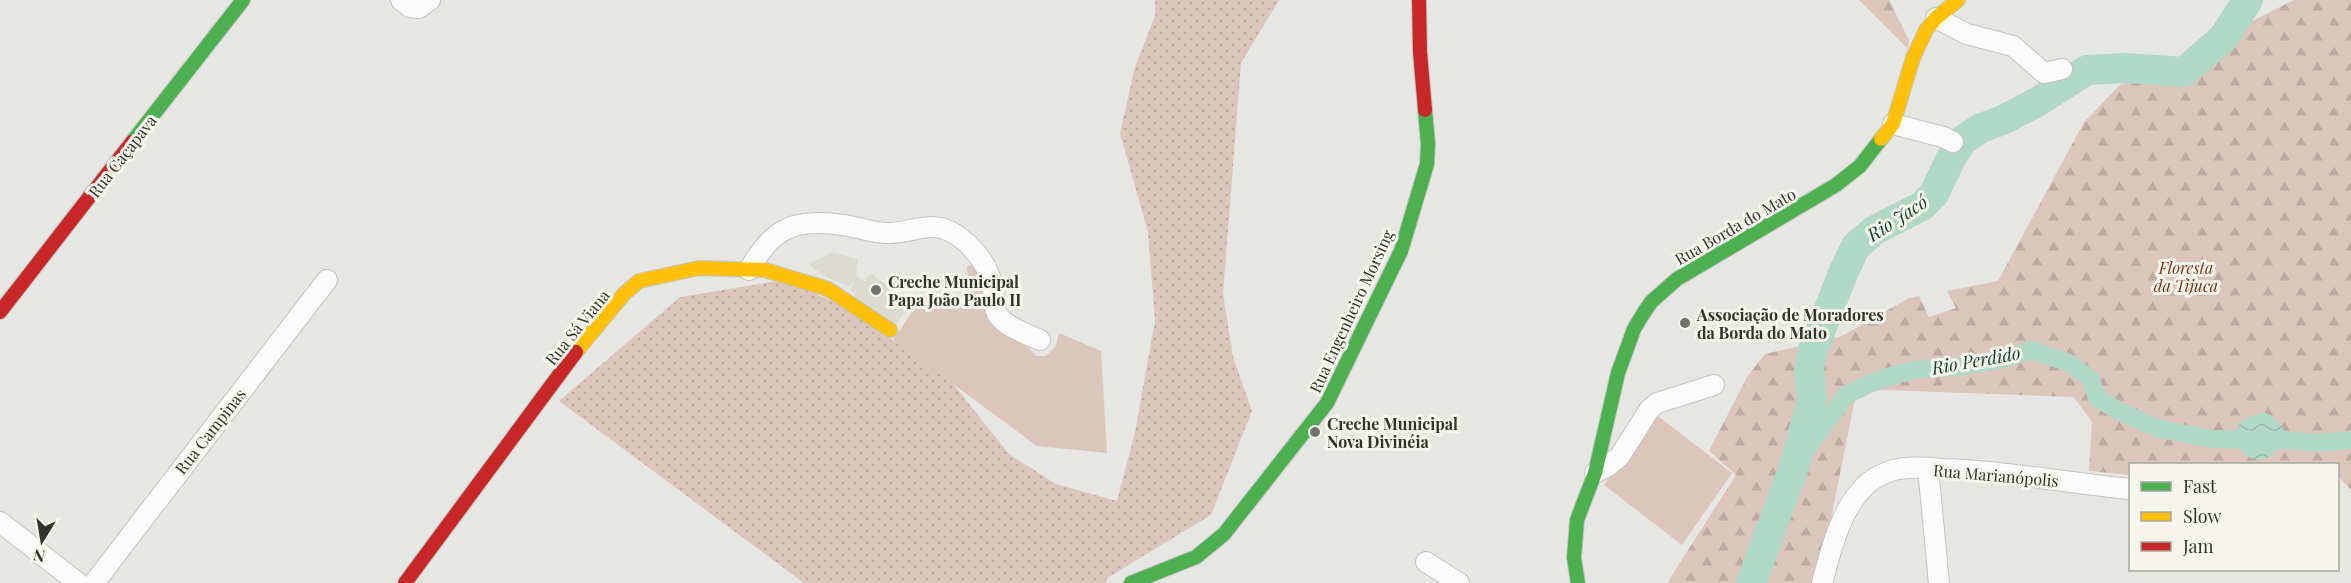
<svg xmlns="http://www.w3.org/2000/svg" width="2351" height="583" font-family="'Playfair Display',serif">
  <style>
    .built { fill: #dbdbd1 }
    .grass { fill: url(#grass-dots) }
    .forest { fill: url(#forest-firs) }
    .pitch { fill: #dcc6bb }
    .water { fill: url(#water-waves) }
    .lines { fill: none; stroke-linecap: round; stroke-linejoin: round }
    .canal { stroke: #b1d8c6; stroke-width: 18 }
    .river { stroke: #b1d8c6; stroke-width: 30 }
    .street-casing { stroke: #c3c3c0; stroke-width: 22 }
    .fast-casing { stroke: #c3c3c0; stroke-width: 16 }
    .slow-casing { stroke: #c3c3c0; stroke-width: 16 }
    .jam-casing { stroke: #c3c3c0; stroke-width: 16 }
    .street { stroke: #fbfbfb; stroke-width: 20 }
    .fast { stroke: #4caf50; stroke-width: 14 }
    .slow { stroke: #ffc107; stroke-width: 14 }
    .jam { stroke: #c62828; stroke-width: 14 }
    .poi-dot { fill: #72726e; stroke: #f5f5ed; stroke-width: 2 }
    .labels { text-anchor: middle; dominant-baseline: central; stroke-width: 6; stroke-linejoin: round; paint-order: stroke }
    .street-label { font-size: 16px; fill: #333330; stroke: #f5f5ed }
    .park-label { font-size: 16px; font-style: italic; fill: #723415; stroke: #f5f5ed }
    .poi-label { font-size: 16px; font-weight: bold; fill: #333330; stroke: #f5f5ed; text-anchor: start }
    .water-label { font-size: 18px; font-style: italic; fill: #114130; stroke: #f5f5ed }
  </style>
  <defs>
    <pattern id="grass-dots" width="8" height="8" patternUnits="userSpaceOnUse" patternTransform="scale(1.5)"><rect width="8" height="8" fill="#dcc6bb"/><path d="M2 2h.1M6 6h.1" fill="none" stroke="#bdaba1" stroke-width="1.8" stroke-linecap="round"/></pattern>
    <pattern id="forest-firs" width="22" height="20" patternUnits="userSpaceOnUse" patternTransform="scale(1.5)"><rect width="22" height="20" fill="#dcc6bb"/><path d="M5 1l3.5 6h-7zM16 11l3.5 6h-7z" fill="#bdaba1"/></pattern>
    <pattern id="water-waves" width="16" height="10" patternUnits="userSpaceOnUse" patternTransform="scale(1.5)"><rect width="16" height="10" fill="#b1d8c6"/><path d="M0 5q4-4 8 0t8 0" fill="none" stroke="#99baaa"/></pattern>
  </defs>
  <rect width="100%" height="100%" fill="#e6e6e2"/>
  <polygon class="built" points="829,252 858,259 856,276 865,282 870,273 910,302 895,327 852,298 860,285 853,293 851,289 854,281 853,280 850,287 824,276 809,264 827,255 828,256"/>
  <polygon class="grass" points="1155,0 1279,0 1241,63 1223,294 1233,357 1252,411 1211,515 1107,578 1106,583 804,583 559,401 680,297 784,280 841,305 949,379 1009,454 1056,484 1117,501 1135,432 1155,321 1148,232 1120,133 1135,67 1155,16"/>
  <g class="forest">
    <polygon points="1859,0 1889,0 1909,40 1908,49"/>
    <polygon points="2294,0 2351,0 2351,490 2338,476 2338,464 2130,464 2130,475 2089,471 2092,422 2074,397 1884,390 1856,394 1818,583 1667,583 1736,475 1709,451 1747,377 1765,354 1842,336 1909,298 1919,296 1929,317 1956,308 1947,291 1998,281 2084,122 2121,84 2185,70 2248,23"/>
  </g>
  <g class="pitch">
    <polygon points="977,262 1016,333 1036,356 1046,356 1056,346 1059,333 1101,351 1107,453 1037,446 893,340 916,306 931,291 939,295 953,308 971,306 967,267"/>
    <polygon points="1654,413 1732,473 1682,545 1604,485"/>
  </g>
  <path class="water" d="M2266 413C2313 436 2256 483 2238 445 2228 425 2249 414 2266 413Z"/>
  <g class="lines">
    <polyline class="canal" points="1794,467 1846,395 1878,380 1913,370 1965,366 2004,359 2031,350 2069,363 2091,379 2097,398 2117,410 2156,428 2212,439 2284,440 2319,443 2351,440"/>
    <polyline class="river" points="1751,583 1794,467 1812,400 1809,370 1812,352 1844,271 1856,246 1875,230 1922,206 1934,194 1951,158 1963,140 1981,128 2003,120 2039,101 2087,70 2126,68 2184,72 2223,38 2248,0"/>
    <defs>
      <g id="street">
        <polyline points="401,0 410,7 419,8 430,0"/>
        <polyline points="1936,18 1967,34 2013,46 2044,73 2062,69"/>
        <polyline points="1893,124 1943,137 1953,142"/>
        <path d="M749 270C773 227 795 218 843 225 858 227 873 233 888 233 918 233 933 216 962 239 978 252 989 267 993 288 994 296 993 306 997 314 1005 327 1027 334 1040 340"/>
        <polyline points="1928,468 1939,583"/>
        <polyline points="1595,473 1608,466 1620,456 1649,410 1657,403 1714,385"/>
        <polyline points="0,522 78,583"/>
        <polyline points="1426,562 1459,583"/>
        <polyline points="94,583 327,280"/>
        <path d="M1822 583C1831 551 1839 513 1863 488 1871 479 1883 473 1894 470 1910 466 1929 468 1945 469 2007 471 2068 483 2130 489"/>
      </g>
      <g id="fast">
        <polyline points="132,142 243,0"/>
        <polyline points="1131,583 1196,557 1224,534 1327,403 1401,251 1427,164 1428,144 1425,110"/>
        <polyline points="1578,583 1574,558 1577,520 1595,473 1618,373 1634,329 1643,314 1651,302 1677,279 1836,185 1860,166 1881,139"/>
      </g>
      <g id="slow">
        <polyline points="1881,139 1893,124 1913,58 1926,30 1936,18 1958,0"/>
        <polyline points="576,352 624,294 639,281 699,268 765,270 828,289 890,330"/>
      </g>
      <g id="jam">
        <polyline points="1419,0 1420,52 1425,110"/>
        <polyline points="0,312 132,142"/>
        <polyline points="405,583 576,352"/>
      </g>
    </defs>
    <use href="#street" class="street-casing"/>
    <use href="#fast" class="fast-casing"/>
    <use href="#slow" class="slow-casing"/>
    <use href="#jam" class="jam-casing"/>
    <use href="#street" class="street"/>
    <use href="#fast" class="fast"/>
    <use href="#slow" class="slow"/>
    <use href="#jam" class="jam"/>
  </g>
  <g class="poi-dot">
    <circle cx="876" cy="290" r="6"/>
    <circle cx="1685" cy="323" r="6"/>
    <circle cx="1315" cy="432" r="6"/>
  </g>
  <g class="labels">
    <g class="street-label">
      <text transform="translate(122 156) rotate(-52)">Rua Caçapava</text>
      <text transform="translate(1735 226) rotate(-30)">Rua Borda do Mato</text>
      <text transform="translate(1351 311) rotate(-65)">Rua Engenheiro Morsing</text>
      <text transform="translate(577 327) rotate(-51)">Rua Sá Viana</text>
      <text transform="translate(210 431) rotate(-52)">Rua Campinas</text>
      <text transform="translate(1996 475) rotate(5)">Rua Marianópolis</text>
    </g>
    <g class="park-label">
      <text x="2186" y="267">Floresta<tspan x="2186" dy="18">da Tijuca</tspan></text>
    </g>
    <g class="poi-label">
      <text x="888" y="281">Creche Municipal<tspan x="888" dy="18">Papa João Paulo II</tspan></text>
      <text x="1697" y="314">Associação de Moradores<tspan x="1697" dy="18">da Borda do Mato</tspan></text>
      <text x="1327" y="423">Creche Municipal<tspan x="1327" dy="18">Nova Divinéia</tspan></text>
    </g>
    <g class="water-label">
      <text transform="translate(1897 218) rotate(-33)">Rio Jacó</text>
      <text transform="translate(1976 360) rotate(-10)">Rio Perdido</text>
    </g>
  </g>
  <rect x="2129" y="463" width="210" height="108" fill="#f5f5ed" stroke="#a7a7a1" stroke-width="1.5"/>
  <rect x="2141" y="482" width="30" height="9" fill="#4caf50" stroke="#a7a7a1" stroke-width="1.5"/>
  <text x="2183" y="493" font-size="18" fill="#333330">Fast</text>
  <rect x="2141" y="512" width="30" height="9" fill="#ffc107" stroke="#a7a7a1" stroke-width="1.5"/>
  <text x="2183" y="523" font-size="18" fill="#333330">Slow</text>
  <rect x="2141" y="542" width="30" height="9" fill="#c62828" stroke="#a7a7a1" stroke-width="1.5"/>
  <text x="2183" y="553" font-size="18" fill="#333330">Jam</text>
  <g transform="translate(42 541) rotate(191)" stroke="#f5f5ed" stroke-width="4.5" paint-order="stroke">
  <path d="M0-4.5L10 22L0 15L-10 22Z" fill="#333330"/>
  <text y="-9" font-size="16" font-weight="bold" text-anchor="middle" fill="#333330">N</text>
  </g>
</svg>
